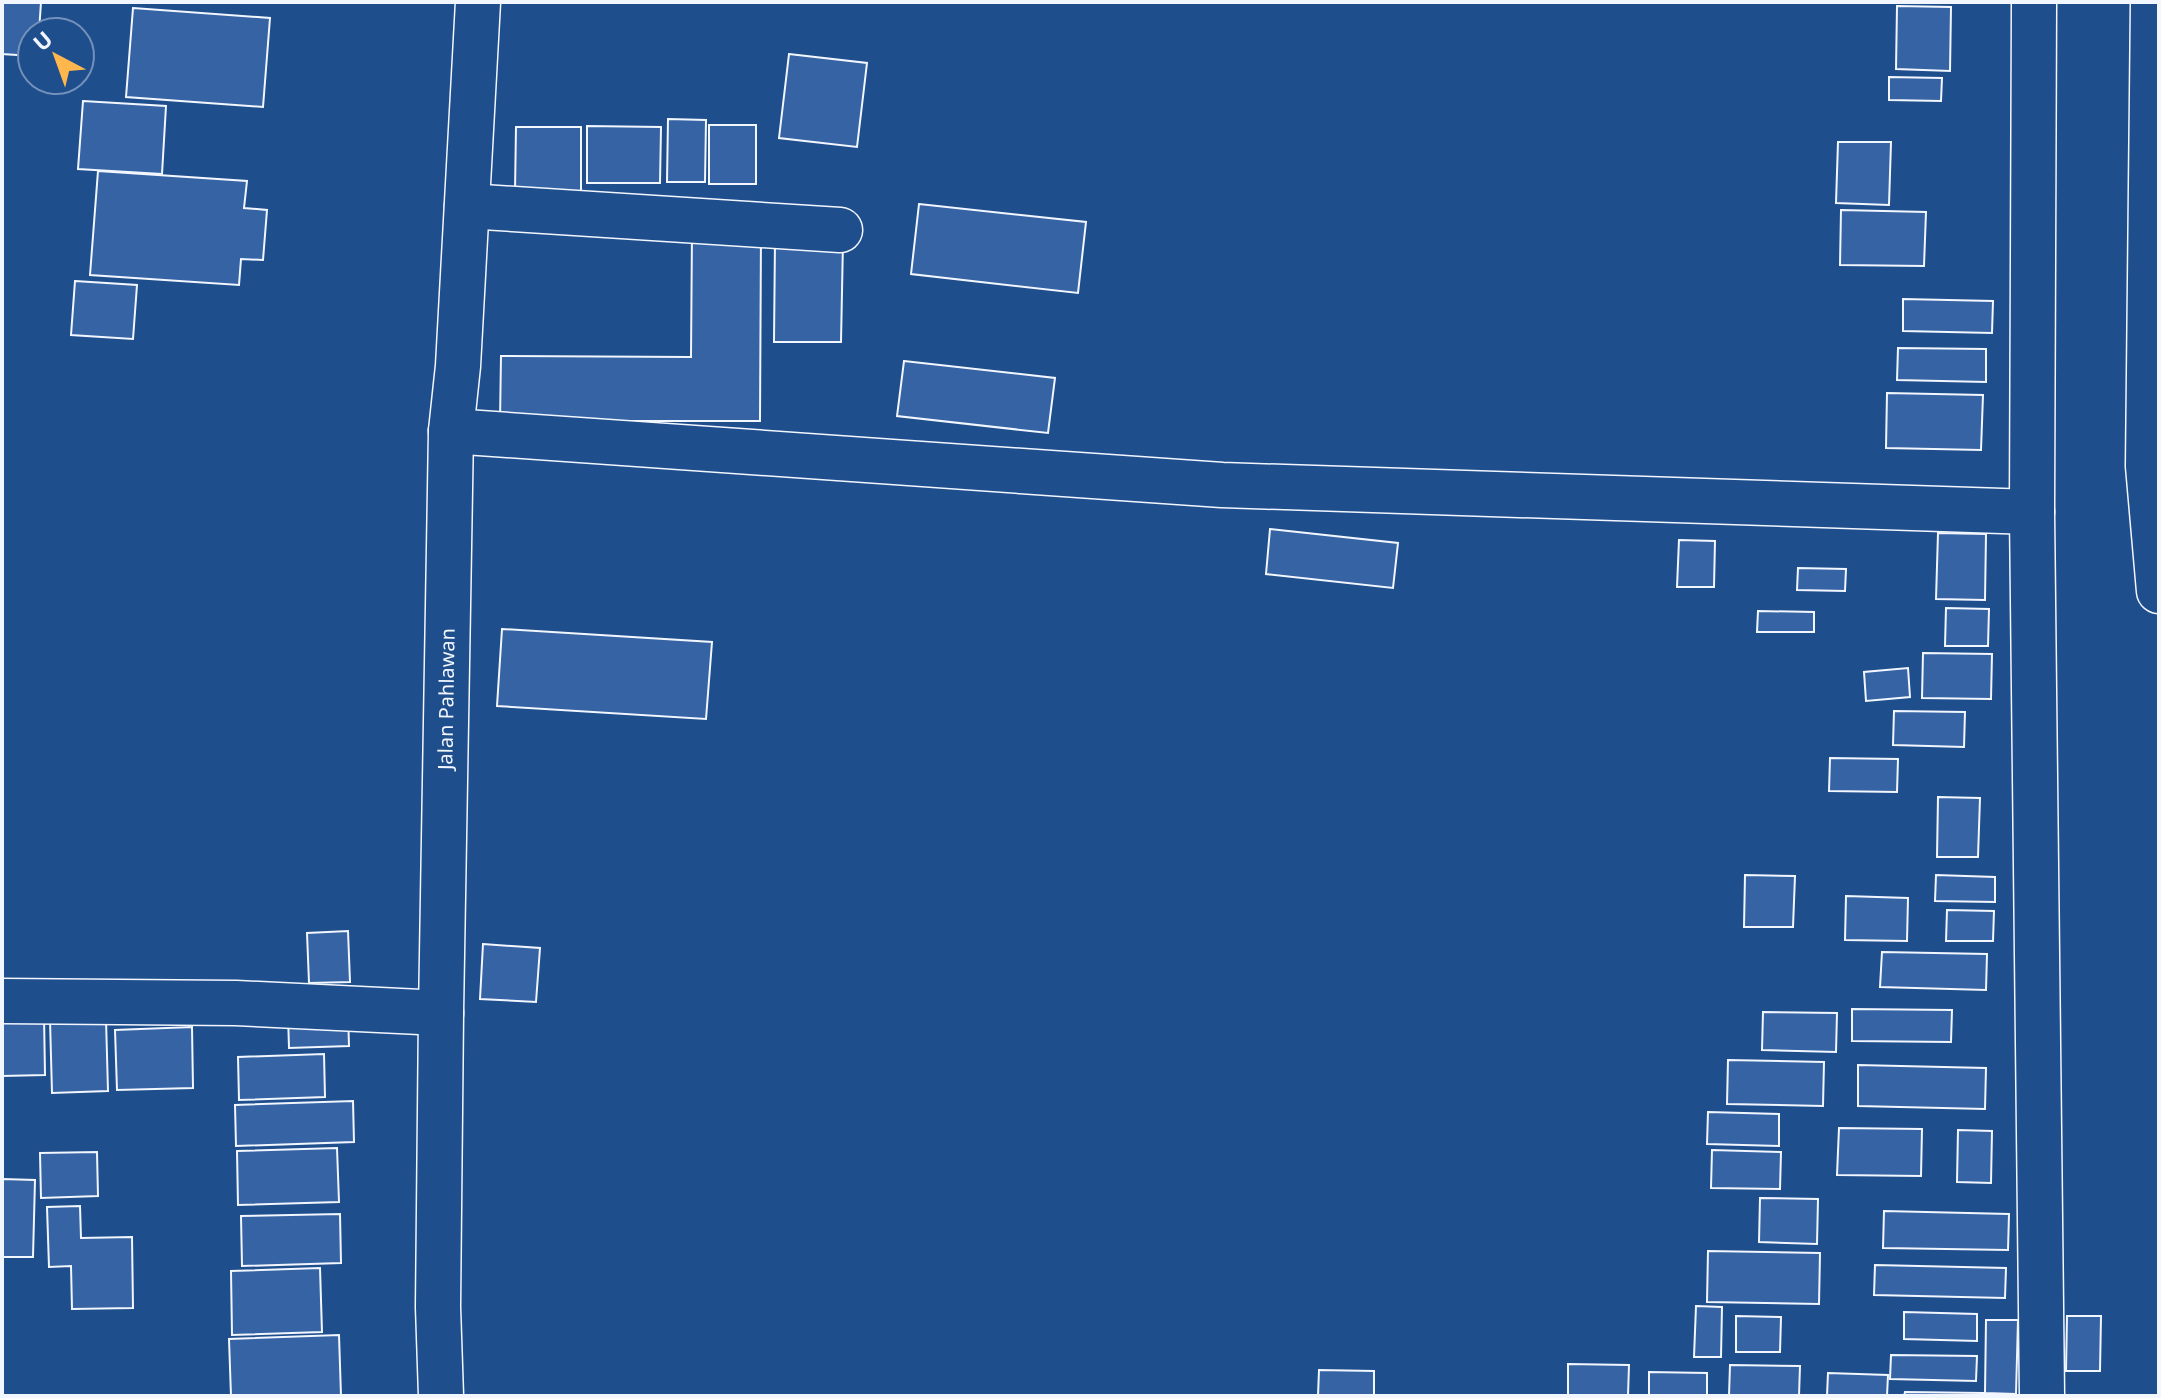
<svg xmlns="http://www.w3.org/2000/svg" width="2161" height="1398" font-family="'Noto Sans',sans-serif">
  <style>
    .building { fill: #3563a3; stroke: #f2f6ff; stroke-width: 2 }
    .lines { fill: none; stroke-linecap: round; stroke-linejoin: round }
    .minor-casing { stroke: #f2f6ff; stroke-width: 47 }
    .minor { stroke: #1f4e8c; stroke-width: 44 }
    .labels { text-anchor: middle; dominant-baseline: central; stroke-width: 6; stroke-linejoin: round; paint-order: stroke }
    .street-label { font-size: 20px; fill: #f2f6ff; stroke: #1f4e8c }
  </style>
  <rect width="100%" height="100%" fill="#1f4e8c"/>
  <g class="building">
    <polygon points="2,2 41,2 39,32 32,32 32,56 2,54"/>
    <polygon points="1897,6 1951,7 1950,71 1896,69"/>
    <polygon points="133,8 270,18 263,107 126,97"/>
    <polygon points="789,54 867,63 857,147 779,138"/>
    <polygon points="1889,77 1942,78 1941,101 1889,100"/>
    <polygon points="83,101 166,106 162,174 78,169"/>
    <polygon points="668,119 706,120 705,182 667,182"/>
    <rect x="709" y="125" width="47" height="59"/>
    <polygon points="587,126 661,127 660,183 587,183"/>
    <polygon points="516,127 581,127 581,191 515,191"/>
    <polygon points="1838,142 1891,142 1889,205 1836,203"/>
    <polygon points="98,171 247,181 244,208 267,210 263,260 241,259 239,285 90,275"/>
    <polygon points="919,204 1086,222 1078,293 911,274"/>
    <polygon points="1841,210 1926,212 1924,266 1840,265"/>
    <polygon points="692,230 761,230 760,421 500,421 501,356 691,357"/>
    <polygon points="775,240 843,241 841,342 774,342"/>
    <polygon points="75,281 137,285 133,339 71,335"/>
    <polygon points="1903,299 1993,301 1992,333 1903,331"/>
    <polygon points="1898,348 1986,349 1986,382 1897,380"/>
    <polygon points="904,361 1055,378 1048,433 897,416"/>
    <polygon points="1887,393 1983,395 1981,450 1886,448"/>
    <polygon points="1270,529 1398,543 1393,588 1266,574"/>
    <polygon points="1938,533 1986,534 1985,600 1936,599"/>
    <polygon points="1679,540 1715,541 1714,587 1677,587"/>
    <polygon points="1798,568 1846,569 1845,591 1797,590"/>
    <polygon points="1946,608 1989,609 1988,646 1945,646"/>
    <polygon points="1758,611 1814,612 1814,632 1757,632"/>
    <polygon points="502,629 712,642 706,719 497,706"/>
    <polygon points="1923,653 1992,654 1991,699 1922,698"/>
    <polygon points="1908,668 1910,697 1866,701 1864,672"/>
    <polygon points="1894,711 1965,712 1964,747 1893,745"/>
    <polygon points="1830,758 1898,759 1897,792 1829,791"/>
    <polygon points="1938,797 1980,798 1978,857 1937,857"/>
    <polygon points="1745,875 1795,876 1793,927 1744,927"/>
    <polygon points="1936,875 1995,877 1995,902 1935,901"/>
    <polygon points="1846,896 1908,898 1907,941 1845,940"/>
    <polygon points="1947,910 1994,911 1993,941 1946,941"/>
    <polygon points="348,931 350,982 309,983 307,933"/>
    <polygon points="483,944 540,948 536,1002 480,999"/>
    <polygon points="1882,952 1987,954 1986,990 1880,987"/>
    <polygon points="1852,1009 1952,1010 1951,1042 1852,1041"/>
    <polygon points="1763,1012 1837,1013 1836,1052 1762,1050"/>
    <polygon points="348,1013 349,1046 289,1048 288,1015"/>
    <polygon points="44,1015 45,1075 2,1076 2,1016"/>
    <polygon points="106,1019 108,1091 52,1093 50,1020"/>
    <polygon points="192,1027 193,1088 117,1090 115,1030"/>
    <polygon points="324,1054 325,1097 239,1100 238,1057"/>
    <polygon points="1728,1060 1824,1062 1823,1106 1727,1104"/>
    <polygon points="1858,1065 1986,1068 1985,1109 1858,1106"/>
    <polygon points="353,1101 354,1142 236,1146 235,1105"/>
    <polygon points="1708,1112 1779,1114 1779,1146 1707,1144"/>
    <polygon points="1839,1128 1922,1129 1921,1176 1837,1175"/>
    <polygon points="1958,1130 1992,1131 1991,1183 1957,1182"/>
    <polygon points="337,1148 339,1202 238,1205 237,1151"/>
    <polygon points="1712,1150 1781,1152 1780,1189 1711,1188"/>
    <polygon points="97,1152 98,1196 41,1198 40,1153"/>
    <polygon points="2,1179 35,1180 33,1257 2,1257"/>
    <polygon points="1760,1198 1818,1199 1817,1244 1759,1242"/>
    <polygon points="80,1206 81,1238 132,1237 133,1308 72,1309 71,1266 49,1267 47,1207"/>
    <polygon points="1884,1211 2009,1214 2008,1250 1883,1248"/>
    <polygon points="340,1214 341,1263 242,1266 241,1216"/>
    <polygon points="1708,1251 1820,1253 1819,1304 1707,1302"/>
    <polygon points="1875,1265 2006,1268 2005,1298 1874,1295"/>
    <polygon points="320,1268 322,1332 232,1335 231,1271"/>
    <polygon points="1696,1306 1722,1307 1721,1357 1694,1357"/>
    <polygon points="1904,1312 1977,1314 1977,1341 1904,1339"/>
    <polygon points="1736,1316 1781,1317 1780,1352 1736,1352"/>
    <polygon points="2067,1316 2101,1316 2100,1371 2066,1371"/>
    <polygon points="1986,1320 2018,1320 2016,1394 1985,1393"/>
    <polygon points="339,1335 341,1396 231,1396 229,1339"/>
    <polygon points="1891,1355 1977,1356 1976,1381 1890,1379"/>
    <polygon points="1568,1364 1629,1365 1628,1396 1568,1396"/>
    <polygon points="1730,1365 1800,1366 1799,1396 1729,1396"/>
    <polygon points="1319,1370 1374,1371 1374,1396 1318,1396"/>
    <polygon points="1649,1372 1707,1373 1707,1396 1649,1396"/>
    <polygon points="1828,1373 1888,1375 1887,1396 1827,1396"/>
    <polygon points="1905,1392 1983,1393 1983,1396 1904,1396"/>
  </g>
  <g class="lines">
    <defs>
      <g id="minor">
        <polyline points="2034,2 2032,512 2042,1396"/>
        <polyline points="2153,2 2148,466 2159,591"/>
        <polyline points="467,206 840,230"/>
        <polyline points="451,431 1222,485 2032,512"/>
        <polyline points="2,1001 236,1003 441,1013"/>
        <polyline points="441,1396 438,1307 441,1013 451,431 458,366 478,2"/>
      </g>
    </defs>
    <use href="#minor" class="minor-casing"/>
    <use href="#minor" class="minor"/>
  </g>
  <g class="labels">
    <g class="street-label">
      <text transform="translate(446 699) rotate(-89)">Jalan Pahlawan</text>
    </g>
  </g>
  <rect width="2161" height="1398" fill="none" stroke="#f2f6ff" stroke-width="8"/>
  <g transform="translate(56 56) rotate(319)"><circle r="38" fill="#1f4e8c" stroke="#7391ba" stroke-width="2"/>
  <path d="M0-6L14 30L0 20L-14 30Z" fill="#ffb74d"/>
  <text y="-12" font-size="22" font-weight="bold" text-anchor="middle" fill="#f2f6ff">U</text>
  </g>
</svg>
